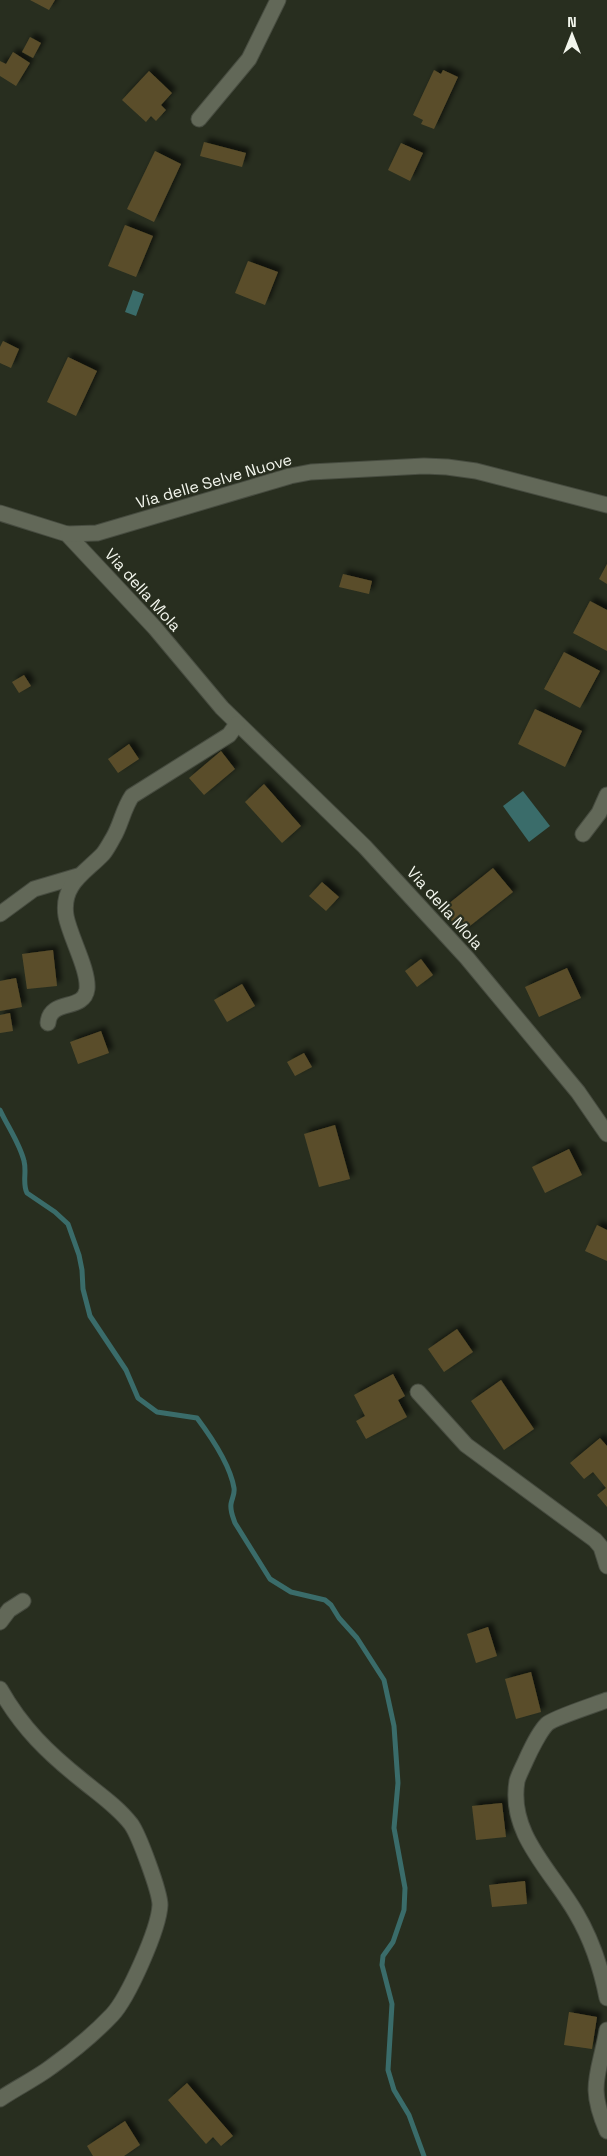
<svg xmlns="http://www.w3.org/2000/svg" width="607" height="2156" font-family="'Space Grotesk',sans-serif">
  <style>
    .water { fill: #3a6c6a }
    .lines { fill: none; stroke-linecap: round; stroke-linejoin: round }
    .stream { stroke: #3a6c6a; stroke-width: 5 }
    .building { fill: #5a4e2b; filter: url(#shadow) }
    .minor-casing { stroke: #474c40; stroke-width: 17 }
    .minor { stroke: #626858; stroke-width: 15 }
    .labels { text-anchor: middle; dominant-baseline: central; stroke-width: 4.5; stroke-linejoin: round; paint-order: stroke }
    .street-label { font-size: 16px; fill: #f3f6ed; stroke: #282e1f }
  </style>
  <defs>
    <filter id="shadow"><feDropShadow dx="4.5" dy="-4.5" stdDeviation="2.5" flood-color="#0009"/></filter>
  </defs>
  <rect width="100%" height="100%" fill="#282e1f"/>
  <g class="water">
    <polygon points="133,290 144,294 136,316 125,312"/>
    <polygon points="523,791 550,826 529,842 503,806"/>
  </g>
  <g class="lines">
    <path class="stream" d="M0 1110C8 1127 20 1144 24 1161 27 1172 22 1183 27 1193L55 1212 68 1224 79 1255 82 1270 83 1289 90 1316 126 1370 138 1398 157 1412 197 1418C212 1438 230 1464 234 1488 235 1494 232 1498 231 1504 230 1511 233 1517 235 1523L270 1579 291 1592 325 1600 331 1605 339 1618 357 1638 384 1680 394 1726 398 1783 394 1828 405 1888 404 1910 393 1942 383 1956 382 1965 392 2004 388 2070 394 2090 409 2115 424 2156"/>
  </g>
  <g class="building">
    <polygon points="30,0 55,0 49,10"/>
    <polygon points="30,37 41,43 33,58 22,52"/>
    <polygon points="13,52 30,63 16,86 0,76 0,61 6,64"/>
    <polygon points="434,70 441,74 443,70 458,77 434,129 421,124 423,120 413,115"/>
    <polygon points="149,71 172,93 161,105 166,110 156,121 151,116 146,122 122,100"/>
    <polygon points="204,142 246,153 242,167 200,156"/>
    <polygon points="401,143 423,153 410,181 388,170"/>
    <polygon points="155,151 181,164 154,222 127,209"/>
    <polygon points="125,225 153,236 136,277 108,266"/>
    <polygon points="248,261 278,272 265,305 235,293"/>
    <polygon points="3,341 19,349 11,368 0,363 0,347"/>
    <polygon points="68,357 97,371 76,416 47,402"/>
    <polygon points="607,564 607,584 599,579"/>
    <polygon points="343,574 372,581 369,594 339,587"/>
    <polygon points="590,601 607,610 607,651 573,633"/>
    <polygon points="564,652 600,671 580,708 544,689"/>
    <polygon points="24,675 31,686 19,693 12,682"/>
    <polygon points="535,709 582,731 565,767 518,744"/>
    <polygon points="129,744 139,759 118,773 108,759"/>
    <polygon points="221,751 235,769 204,795 189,778"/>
    <polygon points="264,784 301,826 282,843 245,802"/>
    <polygon points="493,868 513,892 461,933 442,909"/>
    <polygon points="322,882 339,897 326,911 309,896"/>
    <polygon points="53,950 57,986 27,989 22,954"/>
    <polygon points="421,959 433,975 417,987 405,971"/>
    <polygon points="567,968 581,998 539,1017 525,987"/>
    <polygon points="16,978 22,1007 0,1011 0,981"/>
    <polygon points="242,984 255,1006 227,1022 214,1000"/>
    <polygon points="10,1013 13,1031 0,1033 0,1015"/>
    <polygon points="101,1031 109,1053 78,1064 70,1042"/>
    <polygon points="304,1053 312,1067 295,1076 287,1062"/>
    <polygon points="335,1125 350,1179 319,1187 304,1134"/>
    <polygon points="569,1149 582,1175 545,1193 532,1167"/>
    <polygon points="597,1225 607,1230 607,1261 585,1251"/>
    <polygon points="457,1329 473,1352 444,1372 428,1349"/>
    <polygon points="393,1374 405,1396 398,1400 407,1417 366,1439 356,1421 365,1416 354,1395"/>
    <polygon points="501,1380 534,1429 504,1450 471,1401"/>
    <polygon points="600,1438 607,1446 607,1507 597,1495 606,1488 593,1472 584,1479 570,1463"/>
    <polygon points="488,1627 497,1656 476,1663 467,1634"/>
    <polygon points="531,1672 541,1712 516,1719 505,1679"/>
    <polygon points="502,1803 506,1837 476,1840 472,1806"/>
    <polygon points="525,1881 527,1904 492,1907 489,1885"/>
    <polygon points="569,2012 597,2017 592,2049 564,2045"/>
    <polygon points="187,2083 233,2136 221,2146 213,2137 206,2144 168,2100"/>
    <polygon points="125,2121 140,2145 124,2156 93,2156 87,2146"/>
  </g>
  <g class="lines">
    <defs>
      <g id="minor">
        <polyline points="199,119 249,59 278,0"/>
        <polyline points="0,513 67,534 155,628 222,708 365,847 467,958 578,1092 607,1134"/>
        <polyline points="67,534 97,533 290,476 311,472 424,466 447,467 476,471 607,505"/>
        <polyline points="583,834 599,813 607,795"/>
        <polyline points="0,914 34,889 78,876"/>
        <path d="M48 1023C50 998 84 1012 87 989 89 970 70 937 66 916 61 884 85 873 103 854 107 849 110 843 113 838 121 825 123 809 132 796L229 735 237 724"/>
        <polyline points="418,1392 466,1445 595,1540 601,1547 607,1566"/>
        <polyline points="0,1622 9,1610 23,1601"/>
        <path d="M0 1689C22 1728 48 1753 83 1781 99 1794 118 1807 131 1824 139 1835 160 1892 160 1905 159 1929 128 1998 112 2015 94 2034 72 2052 51 2067 35 2079 16 2088 0 2099"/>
        <path d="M607 1700C597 1704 553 1718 547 1724 540 1731 530 1751 526 1760 523 1767 519 1774 517 1781 508 1834 552 1871 576 1913 592 1940 601 1967 607 1998"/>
        <path d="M607 2030C599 2076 587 2085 607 2131"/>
      </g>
    </defs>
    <use href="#minor" class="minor-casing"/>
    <use href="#minor" class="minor"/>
  </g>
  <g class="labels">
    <g class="street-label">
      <text transform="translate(214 481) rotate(-16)">Via delle Selve Nuove</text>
      <text transform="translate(143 590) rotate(48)">Via della Mola</text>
      <text transform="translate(445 908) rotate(48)">Via della Mola</text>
    </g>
  </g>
  <g transform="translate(572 35)" stroke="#282e1f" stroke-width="4" paint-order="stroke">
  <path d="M0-4L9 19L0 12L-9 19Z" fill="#f3f6ed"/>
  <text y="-8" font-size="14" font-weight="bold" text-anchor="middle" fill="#f3f6ed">N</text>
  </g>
</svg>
